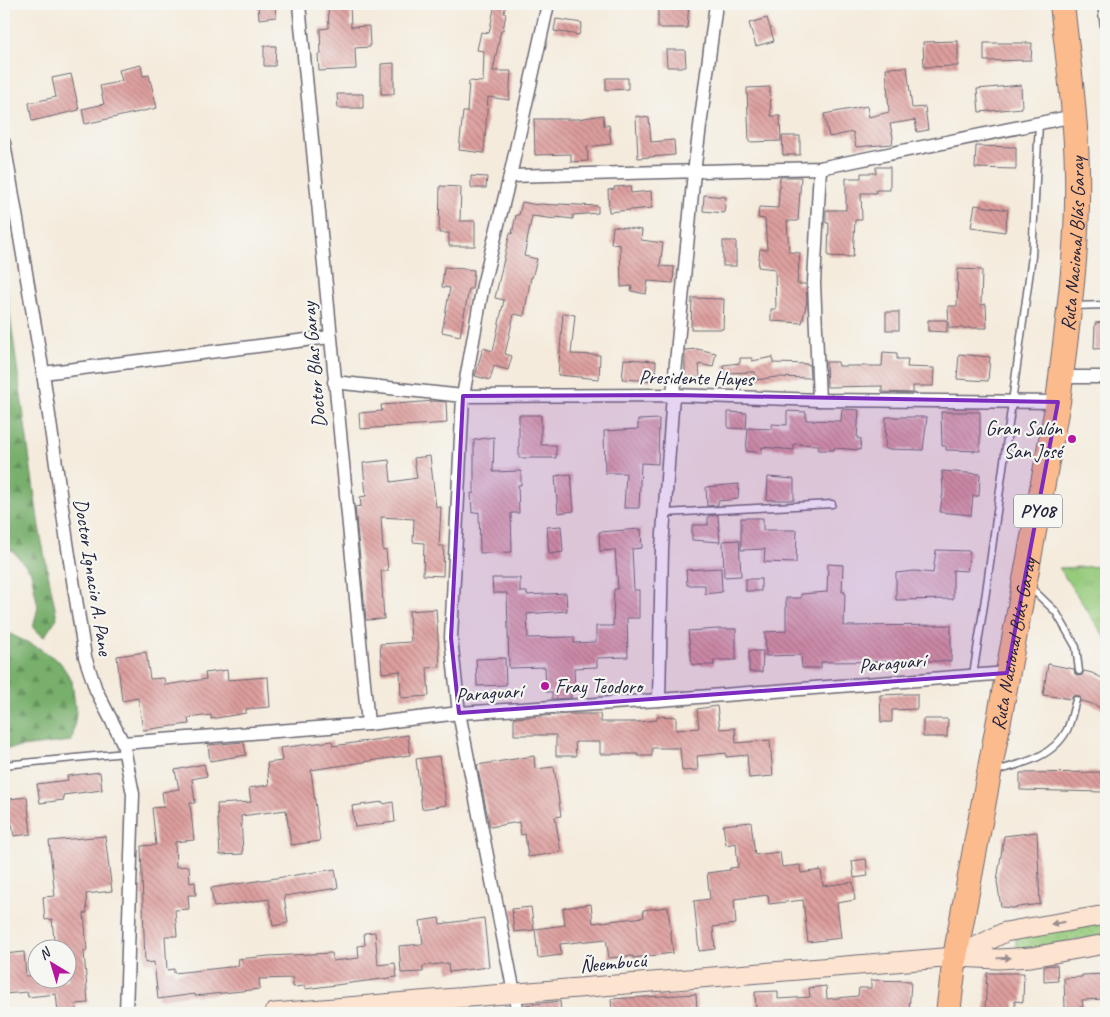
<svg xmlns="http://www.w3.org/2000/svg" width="1110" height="1017" font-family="Caveat,sans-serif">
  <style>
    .grass { fill: url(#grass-tufts); stroke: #5c765c }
    .forest { fill: url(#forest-firs); stroke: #4d6854 }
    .park { fill: url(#park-dots); stroke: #5c765c }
    .building { fill: url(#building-back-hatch) }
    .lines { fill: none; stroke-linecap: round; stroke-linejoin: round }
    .lane-casing { stroke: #6c6873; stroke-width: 9 }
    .street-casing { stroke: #6c6873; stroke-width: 15 }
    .secondary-casing { stroke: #6c6873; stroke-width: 21 }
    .highway-casing { stroke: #6c6873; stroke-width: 26 }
    .lane { stroke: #fff; stroke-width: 6 }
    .street { stroke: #fff; stroke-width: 12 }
    .secondary { stroke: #fde4d1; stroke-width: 19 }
    .highway { stroke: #fbbb8d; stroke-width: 24 }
    .oneway { fill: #9a8d8e }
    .marked { fill: #7b2cbf; fill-opacity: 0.2; stroke: #7b2cbf; stroke-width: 4; stroke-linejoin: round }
    .poi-dot { fill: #b5179e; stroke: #f6f6f2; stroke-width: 2 }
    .labels { text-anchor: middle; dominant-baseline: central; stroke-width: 4.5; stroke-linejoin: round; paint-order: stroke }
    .shield { fill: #f6f6f2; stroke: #626272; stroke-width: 1 }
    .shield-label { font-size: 19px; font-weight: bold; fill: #22223b }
    .street-label { font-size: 20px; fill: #22223b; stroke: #f6f6f2 }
    .poi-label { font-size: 20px; fill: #22223b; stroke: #f6f6f2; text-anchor: end }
  </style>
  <defs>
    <pattern id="grass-tufts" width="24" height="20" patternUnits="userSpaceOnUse" patternTransform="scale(1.25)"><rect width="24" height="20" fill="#96cb7c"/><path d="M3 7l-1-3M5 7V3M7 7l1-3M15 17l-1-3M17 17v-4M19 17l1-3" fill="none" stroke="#81ae6c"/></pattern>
    <pattern id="forest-firs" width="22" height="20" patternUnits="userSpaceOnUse" patternTransform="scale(1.25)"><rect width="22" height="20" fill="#78af6c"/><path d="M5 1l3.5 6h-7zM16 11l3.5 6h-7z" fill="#628e5a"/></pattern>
    <pattern id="park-dots" width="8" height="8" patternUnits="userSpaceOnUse" patternTransform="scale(1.25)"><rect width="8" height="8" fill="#96cb7c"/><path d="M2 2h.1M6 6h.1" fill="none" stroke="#81ae6c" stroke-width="1.8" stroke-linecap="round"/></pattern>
    <pattern id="building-back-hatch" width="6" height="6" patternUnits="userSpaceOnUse" patternTransform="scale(1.25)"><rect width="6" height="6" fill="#dd9e9d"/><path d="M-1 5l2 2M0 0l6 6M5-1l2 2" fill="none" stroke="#b38081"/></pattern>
  </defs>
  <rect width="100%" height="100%" fill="#f6f6f2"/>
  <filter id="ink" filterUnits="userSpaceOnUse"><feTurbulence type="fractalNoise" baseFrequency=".02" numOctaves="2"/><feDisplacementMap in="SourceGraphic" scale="10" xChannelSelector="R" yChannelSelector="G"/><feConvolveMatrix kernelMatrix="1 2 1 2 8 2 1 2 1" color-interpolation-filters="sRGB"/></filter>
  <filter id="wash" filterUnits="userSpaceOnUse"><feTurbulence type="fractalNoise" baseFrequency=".0096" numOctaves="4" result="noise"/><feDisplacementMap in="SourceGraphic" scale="20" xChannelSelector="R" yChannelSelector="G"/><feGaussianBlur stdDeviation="1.12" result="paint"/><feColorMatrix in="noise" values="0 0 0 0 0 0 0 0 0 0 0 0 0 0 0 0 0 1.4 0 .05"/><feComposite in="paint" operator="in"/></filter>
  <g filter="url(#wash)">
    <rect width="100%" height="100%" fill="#f4ebdc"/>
    <polygon class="grass" points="1106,566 1106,639 1059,568"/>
    <g class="forest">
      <polygon points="4,271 39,527 57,618 44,637 33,628 38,607 31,572 13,551 4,549"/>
      <polygon points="4,631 39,648 60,662 72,681 76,714 72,741 4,749"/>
    </g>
    <polygon class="park" points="1106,920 1106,935 1016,951 1016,935"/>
    <g id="blocks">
      <g class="building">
        <polygon points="258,4 275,4 276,17 259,19"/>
        <polygon points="328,4 350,4 351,27 369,26 370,47 355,48 356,69 319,71 318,54 321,54 320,29 329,28"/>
        <polygon points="495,4 506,4 504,13 506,14 503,30 501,30 493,71 511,71 509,100 488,97 484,153 459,150 463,112 467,112 469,81 483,82 484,51 477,50 481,32 489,33"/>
        <polygon points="672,4 689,4 687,28 658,28 658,9 672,9"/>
        <polygon points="767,18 774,41 756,46 749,23"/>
        <polygon points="556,19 582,23 579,35 554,31"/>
        <polygon points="958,41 958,66 924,67 923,42"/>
        <polygon points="984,43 1032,43 1031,60 984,61"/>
        <polygon points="264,46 276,46 275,66 264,66"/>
        <polygon points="666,50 685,50 686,67 667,67"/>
        <polygon points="394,63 394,94 381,94 381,64"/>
        <polygon points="141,65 143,76 149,75 157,108 85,124 82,109 104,104 100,86 122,81 119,70"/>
        <polygon points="907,67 912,108 925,107 928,130 917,132 915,120 890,124 893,137 892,144 856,147 853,132 829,137 824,114 867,106 869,117 889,112 886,68"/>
        <polygon points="71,74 79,110 32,121 29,103 56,97 52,78"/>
        <polygon points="606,78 628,78 628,89 606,90"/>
        <polygon points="1021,85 1022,108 979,112 977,89"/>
        <polygon points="770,87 771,116 780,116 781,141 749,142 747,88"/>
        <polygon points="337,94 363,94 363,108 338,108"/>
        <polygon points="603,115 604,126 609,125 611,144 587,147 588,161 571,162 571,154 535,155 534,119 578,119"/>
        <polygon points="636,116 649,118 651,142 674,140 675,155 638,158"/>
        <polygon points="782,136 800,136 800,155 783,155"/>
        <polygon points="976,146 1016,147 1016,169 975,168"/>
        <polygon points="876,167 890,167 890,190 876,190 876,193 861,193 862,220 855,220 853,257 828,256 829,223 826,223 826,210 846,210 846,178 861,178 861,173 876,173"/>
        <polygon points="471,176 487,177 486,188 471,188"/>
        <polygon points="780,177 801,177 798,221 787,221 789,252 800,253 797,284 806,284 807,301 802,323 771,321 771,309 776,309 775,269 758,267 760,249 767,250 765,219 758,218 759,207 778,208"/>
        <polygon points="440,186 461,187 460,221 475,221 475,246 449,246 449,233 439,233"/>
        <polygon points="630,186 631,193 651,191 652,208 609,212 608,190 615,189 614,187"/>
        <polygon points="704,195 726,197 724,213 703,211"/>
        <polygon points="522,202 537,205 537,204 559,205 559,204 598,206 598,213 573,215 573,219 556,217 556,219 532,216 524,256 537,259 532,278 531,277 524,316 514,314 505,354 512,356 508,370 494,366 490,380 475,376 483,348 493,351 504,300 495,298 510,233 512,234 516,215 519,215"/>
        <polygon points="975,205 1008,210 1005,232 971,227"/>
        <polygon points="613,226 642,230 641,240 663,243 660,266 674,267 673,283 648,281 646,294 631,291 632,286 621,287 620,245 611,244"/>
        <rect x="723" y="241" width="13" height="25"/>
        <polygon points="444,267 474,270 472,289 469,289 460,336 442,332 450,288 442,287"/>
        <polygon points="958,269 982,270 981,305 986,304 987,328 949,328 948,306 957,306"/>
        <polygon points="692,298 724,299 723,329 691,329"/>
        <rect x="886" y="312" width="13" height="18"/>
        <polygon points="563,313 575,315 571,354 600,355 599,379 558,375"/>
        <polygon points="928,320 947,320 947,332 928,331"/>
        <polygon points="1106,322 1106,348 1094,349 1095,323"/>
        <polygon points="697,349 716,353 713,367 699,364 700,378 685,379 685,350"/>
        <polygon points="883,352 897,353 897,359 908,359 907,367 934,368 933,386 913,386 913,393 882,392 882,386 827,387 826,362 838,362 839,366 882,366"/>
        <polygon points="959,354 990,357 988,381 957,379"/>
        <polygon points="773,357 773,363 809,364 810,378 776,377 756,380 755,372 724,373 723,365 740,363 740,358 752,358 752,361"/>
        <polygon points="624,359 656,361 655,381 622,379"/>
        <polygon points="435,401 446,402 447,423 360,429 359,413 382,411 381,405"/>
        <polygon points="842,409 859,410 857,438 861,439 860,450 834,448 834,450 818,450 819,445 794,444 794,450 762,447 762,453 746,451 748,428 772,429 772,424 787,425 787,411 806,412 806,420 841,421"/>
        <polygon points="728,412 747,413 746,429 728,428"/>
        <polygon points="941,412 980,412 980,451 946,450 946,446 942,446"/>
        <polygon points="519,415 541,415 541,445 556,445 556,458 519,458"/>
        <polygon points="886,417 927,417 923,450 885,449"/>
        <polygon points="659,419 658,464 641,463 639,508 624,508 626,473 605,473 604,431 638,429 638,420"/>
        <polygon points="494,437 493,472 521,471 521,485 518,485 519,513 511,513 512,552 480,553 479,512 472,513 471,493 474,493 474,440"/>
        <polygon points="430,456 436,507 441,507 439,546 444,546 443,576 423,575 424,543 413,542 414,519 381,517 383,551 386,550 388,571 381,571 384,619 366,620 355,507 361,506 360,497 366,496 363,463 389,460 391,482 417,478 414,458"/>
        <polygon points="942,471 980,474 979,496 973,496 971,515 940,512 943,492"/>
        <polygon points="571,474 574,511 558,513 555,476"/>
        <polygon points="768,477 794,479 794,500 767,500"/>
        <polygon points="739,484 738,499 718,501 718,505 707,506 706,487"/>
        <polygon points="718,515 720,542 692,540 692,525 708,525 708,516"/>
        <polygon points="741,518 763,518 763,530 797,530 796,563 764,562 765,549 741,550"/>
        <polygon points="561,526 563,552 549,554 547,527"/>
        <polygon points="641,529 642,548 632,549 634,590 639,590 639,618 627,618 628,657 597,658 597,667 574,668 575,691 571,691 571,698 552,699 552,692 546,692 545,667 509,668 507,593 493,593 492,578 520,578 520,592 527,592 527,595 566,593 567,611 527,614 528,638 574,637 574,643 596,642 596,626 613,626 614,589 618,589 615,550 600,551 599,532"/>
        <polygon points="739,540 741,576 724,577 723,541"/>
        <polygon points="936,550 970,551 967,571 953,570 953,599 896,600 896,573 915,571 933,573"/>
        <polygon points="828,564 843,565 842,592 845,592 844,626 951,625 951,661 821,662 821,668 802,668 801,655 766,656 765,632 786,631 786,598 801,598 801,594 827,592"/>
        <polygon points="721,568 722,592 705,594 705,585 687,585 686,570"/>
        <rect x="746" y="579" width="15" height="12"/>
        <polygon points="436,609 440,667 427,668 429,696 401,698 400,671 382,673 380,644 411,642 409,611"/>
        <polygon points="718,629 736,629 736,660 714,660 714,665 692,665 688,631"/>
        <polygon points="749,651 763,651 762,672 749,672"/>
        <polygon points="146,652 150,679 164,678 165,685 206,679 205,673 227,670 228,680 268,677 270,707 246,709 246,713 211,719 211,715 188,718 189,724 143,730 138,698 122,701 117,656"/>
        <polygon points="505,658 506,685 477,686 476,659"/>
        <polygon points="1048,664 1074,669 1075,674 1078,676 1082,675 1084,671 1092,673 1106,680 1106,711 1090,703 1081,701 1080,697 1077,695 1073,696 1071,699 1043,695"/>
        <polygon points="906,694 917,694 917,709 892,710 892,722 881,722 880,695"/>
        <polygon points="717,706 720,729 735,728 736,743 770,740 773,776 749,778 747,755 726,757 726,753 697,756 698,770 682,771 680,748 652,748 652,756 638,756 638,754 600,754 600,742 575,742 576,756 556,756 556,735 514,735 514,718 571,714 600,714 601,722 638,722 657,720 657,716 676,717 676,730 699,728 697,709"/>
        <polygon points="923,719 948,719 947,737 923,737"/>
        <polygon points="408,735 410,755 311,770 320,841 291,845 286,810 241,816 243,854 220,855 217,804 251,802 249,788 269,785 267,763 282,761 280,748 332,741 333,746"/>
        <polygon points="244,742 246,755 210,761 208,745"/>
        <polygon points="439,756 446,805 422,809 416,759"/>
        <polygon points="534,756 535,769 554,767 561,816 555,817 561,852 528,857 525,834 521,835 519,822 490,827 477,765"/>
        <polygon points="204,764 207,776 192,779 195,803 190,803 194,840 175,842 176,867 189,866 190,883 195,882 196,895 188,895 189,909 175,910 177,936 165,936 167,970 174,969 174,973 239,966 238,959 269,956 332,953 333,961 359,958 358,946 365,945 364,933 375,932 378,965 395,963 397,977 305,989 305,986 293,987 293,978 259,979 260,989 195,996 195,994 158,999 154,962 145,963 141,846 156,845 152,808 164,807 162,792 179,789 175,770"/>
        <polygon points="100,772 102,790 63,795 64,800 40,803 37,784 68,780 67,776"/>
        <polygon points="1105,772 1103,792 1020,790 1020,773"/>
        <polygon points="27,797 31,834 14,836 12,824 4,825 4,807 10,806 9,799"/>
        <polygon points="383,802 384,804 393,802 395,822 355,827 352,806"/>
        <polygon points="751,822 755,855 780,852 782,867 800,865 801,873 821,870 823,886 853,882 855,900 837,903 841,938 808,942 803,900 769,904 768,895 734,899 736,924 713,927 715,949 699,951 694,901 710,899 707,873 730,870 730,868 738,867 736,843 726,845 723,825"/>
        <polygon points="1037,832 1040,904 1012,908 1001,907 997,881 1004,836"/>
        <polygon points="105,836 112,891 86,894 87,913 84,913 87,951 84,951 88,1003 76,1004 77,1010 58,1012 56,994 28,997 27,992 4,994 4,954 24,952 26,976 38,975 38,980 68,980 68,950 55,950 52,919 45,920 43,897 55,896 49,841"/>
        <polygon points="866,859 868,876 854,878 852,861"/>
        <polygon points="335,869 338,888 284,896 288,923 273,926 269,899 214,907 211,888"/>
        <polygon points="591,904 593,923 644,917 643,910 668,907 673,953 633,958 633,956 609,958 606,939 560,944 561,955 538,958 535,929 565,925 563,908"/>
        <polygon points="531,907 534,930 514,932 512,909"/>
        <polygon points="439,918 440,924 484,918 489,967 449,972 448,963 423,966 423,972 401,973 399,946 423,944 420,921"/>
        <polygon points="1057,965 1058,981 1044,982 1044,966"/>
        <polygon points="987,973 1024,973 1023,1002 1015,1001 1015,1013 985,1013"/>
        <polygon points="1106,974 1106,999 1082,1000 1083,1007 1065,1008 1064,978 1082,977 1082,975"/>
        <polygon points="871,980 911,981 909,1013 756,1013 755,992 778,991 778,999 810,997 809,988 826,986 827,999 858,996 859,988 871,988"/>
        <polygon points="696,994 697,1010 688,1010 688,1013 612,1013 611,999"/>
        <polygon points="560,1001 561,1013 526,1013 525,1005"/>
      </g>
    </g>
  </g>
  <g filter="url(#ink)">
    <use href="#blocks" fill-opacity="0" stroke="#6c6873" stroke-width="1"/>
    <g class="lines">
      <defs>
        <g id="lane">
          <polyline points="1101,4 1106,43"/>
          <polyline points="1073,306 1106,305"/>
          <polyline points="665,513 832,504"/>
          <polyline points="1029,586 1056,612 1076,647 1079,671"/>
          <polyline points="973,675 986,592 1032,256 1039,123"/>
          <polyline points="4,765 125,753"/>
          <path d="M995 771C1022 764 1053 757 1067 730 1071 721 1073 710 1076 700"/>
        </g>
        <g id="street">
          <polyline points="299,4 368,724"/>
          <polyline points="4,143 43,373 67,542 85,657 96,690 123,743 133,794 126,1013"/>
          <polyline points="510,176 820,168 1074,116"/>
          <polyline points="43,373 330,337"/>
          <polyline points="1061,377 1106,377"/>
          <polyline points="334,382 463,396 673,395 819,400 1058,402"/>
          <polyline points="819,400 814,283 820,168"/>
          <polyline points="659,700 662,548 673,395 694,172 716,4"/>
          <polyline points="123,743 368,724 459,713 659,700 1007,673"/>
          <polyline points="518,1013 459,713 451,638 463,396 483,285 510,176 548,4"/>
        </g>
        <g id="secondary">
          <polyline points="956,957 1005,932 1106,915"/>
          <polyline points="274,1013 955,957 999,959 1031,957 1106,944"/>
        </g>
        <g id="highway">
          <path id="s1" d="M948 1013 955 957 1058 402C1067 326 1079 248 1077 171 1076 115 1068 59 1062 4"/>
        </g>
      </defs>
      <use href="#lane" class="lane-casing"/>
      <use href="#street" class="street-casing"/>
      <use href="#secondary" class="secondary-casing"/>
      <use href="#highway" class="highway-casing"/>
      <use href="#lane" class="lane"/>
      <use href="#street" class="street"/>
      <use href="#secondary" class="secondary"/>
      <use href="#highway" class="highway"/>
    </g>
    <defs><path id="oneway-solid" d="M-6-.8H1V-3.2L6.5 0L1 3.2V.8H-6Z" transform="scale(1.25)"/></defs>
    <g class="oneway">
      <use href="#oneway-solid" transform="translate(1058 923) rotate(171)"/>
      <use href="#oneway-solid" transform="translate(1004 958) rotate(-2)"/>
    </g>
  </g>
  <path class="marked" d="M673 395 1058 402 1007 673 459 713 451 638 463 396Z"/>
  <g class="poi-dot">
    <circle cx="1072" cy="439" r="5"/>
    <circle cx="545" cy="686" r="5"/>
  </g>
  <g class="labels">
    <rect class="shield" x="1014" y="494.5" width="48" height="33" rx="4"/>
    <g class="shield-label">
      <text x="1038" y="511">PY08</text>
    </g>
    <g class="street-label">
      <text stroke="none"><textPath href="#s1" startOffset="780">Ruta Nacional Blás Garay</textPath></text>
      <text transform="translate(314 365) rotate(-95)">Doctor Blas Garay</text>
      <text transform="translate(696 378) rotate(1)">Presidente Hayes</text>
      <text transform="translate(93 577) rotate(81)">Doctor Ignacio A. Pane</text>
      <text stroke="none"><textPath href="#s1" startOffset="375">Ruta Nacional Blás Garay</textPath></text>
      <text transform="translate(892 663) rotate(-5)">Paraguarí</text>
      <text transform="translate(489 693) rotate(-4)">Paraguarí</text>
      <text transform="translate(613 963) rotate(-5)">Ñeembucú</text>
    </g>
    <g class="poi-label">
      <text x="1062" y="428">Gran Salón<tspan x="1062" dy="23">San José</tspan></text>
      <text x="555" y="686" text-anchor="start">Fray Teodoro</text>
    </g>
  </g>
  <rect width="1110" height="1017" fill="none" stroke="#f6f6f2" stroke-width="20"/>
  <g transform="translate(52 964) rotate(322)"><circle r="24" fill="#f6f6f2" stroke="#a1a1a9"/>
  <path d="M0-4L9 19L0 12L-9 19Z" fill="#b5179e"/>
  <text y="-8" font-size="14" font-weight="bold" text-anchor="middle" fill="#22223b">N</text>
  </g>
</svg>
